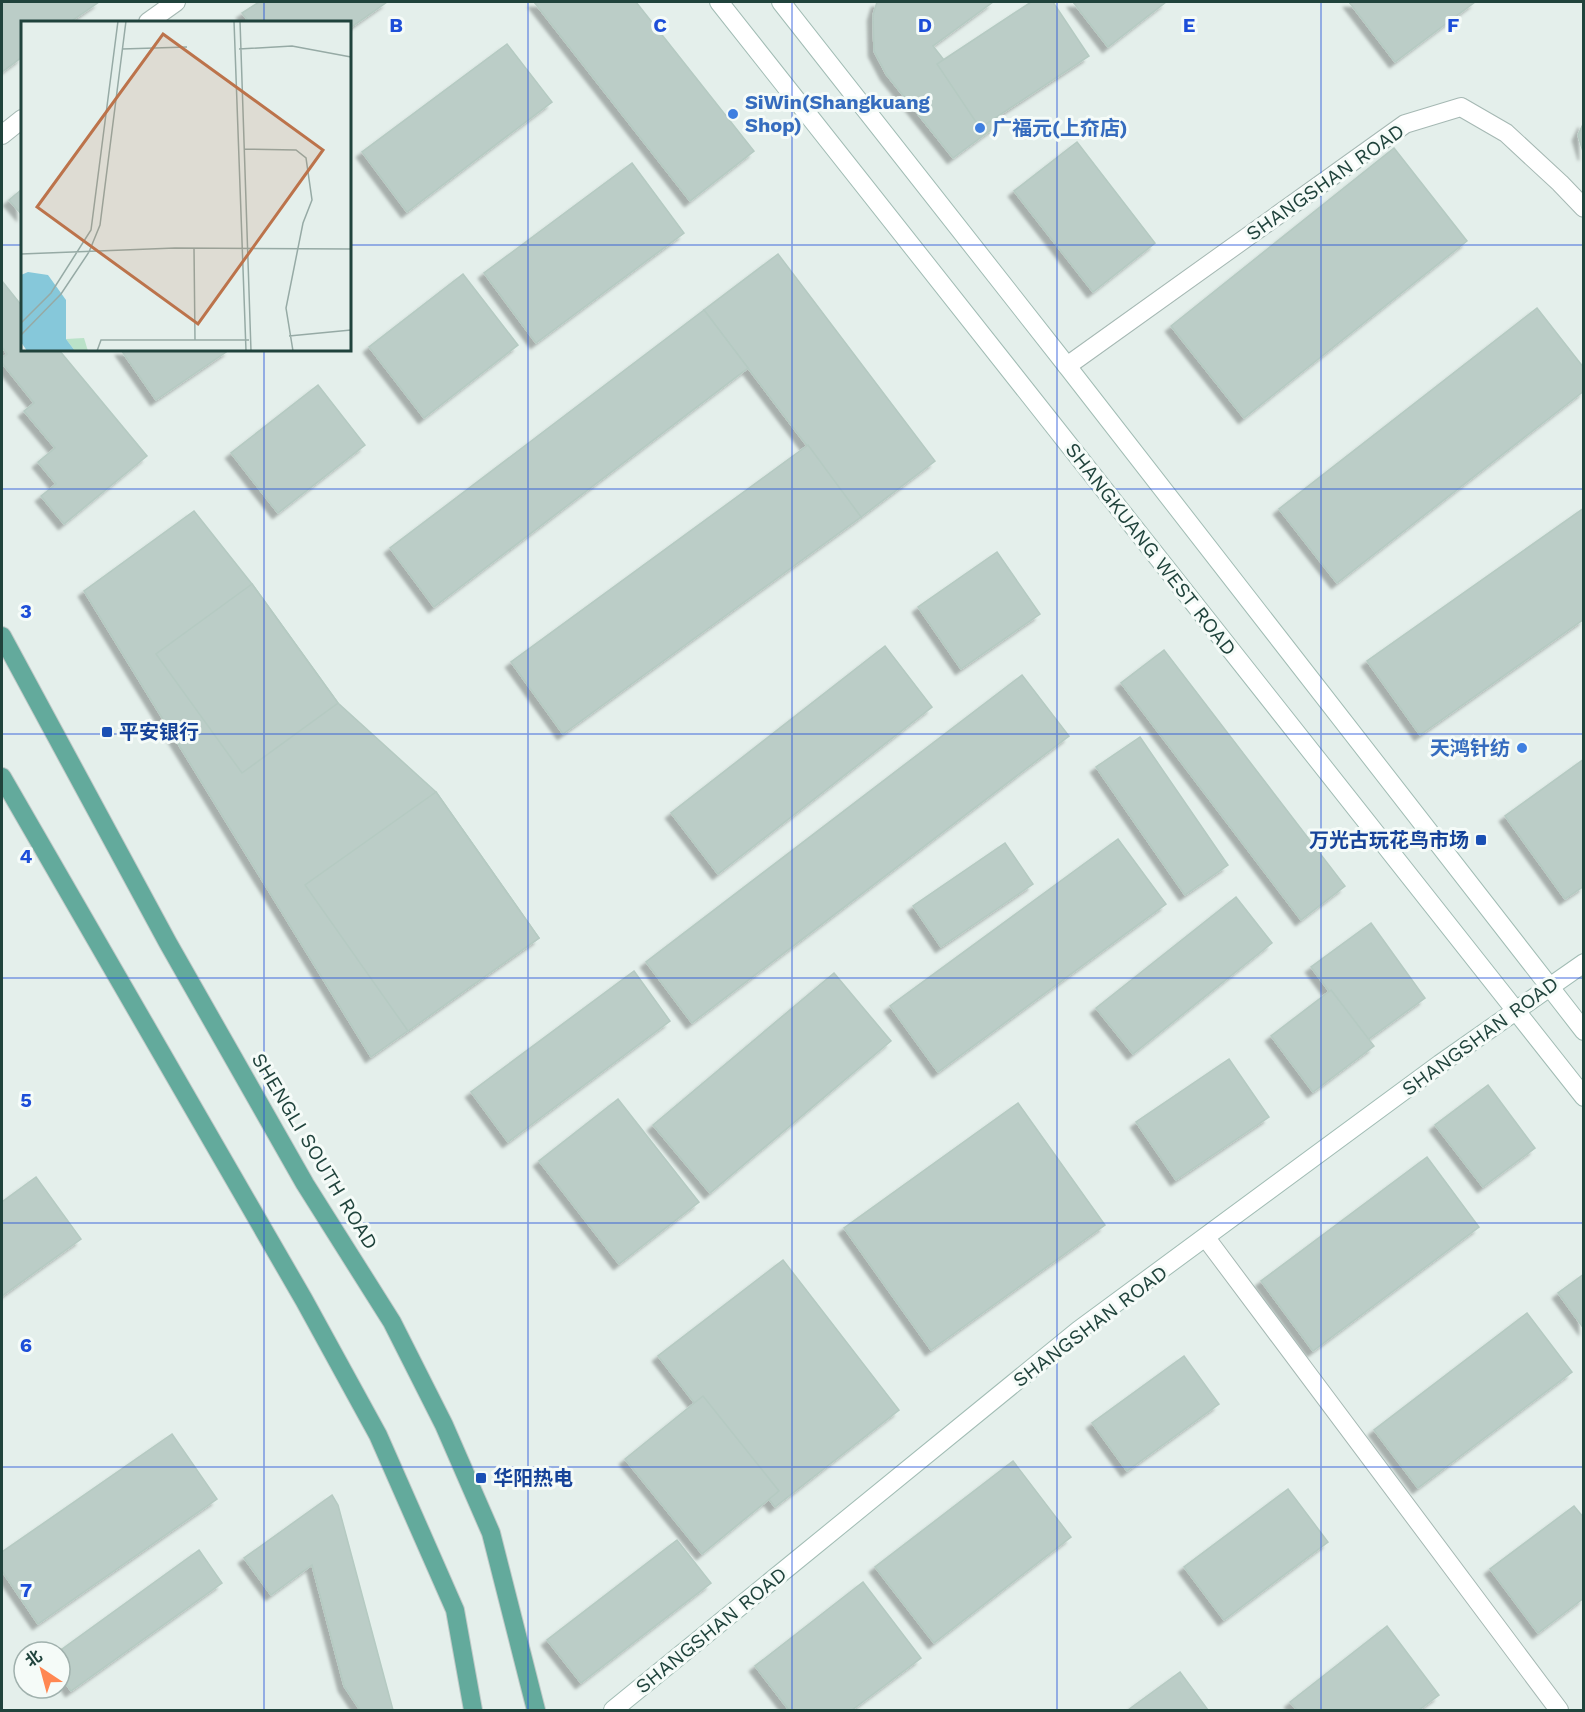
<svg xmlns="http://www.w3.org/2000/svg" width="1585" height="1712" font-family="'Work Sans','Noto Sans SC',sans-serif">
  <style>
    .building { fill: #bbcdc7; stroke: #b5cac2; stroke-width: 1.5; filter: url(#shadow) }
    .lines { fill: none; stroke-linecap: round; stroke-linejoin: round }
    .lane-casing { stroke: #a5b8b3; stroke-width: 20 }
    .street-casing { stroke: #a5b8b3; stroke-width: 20 }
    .secondary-casing { stroke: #a1bcb4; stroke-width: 20 }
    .primary-casing { stroke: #c1cac8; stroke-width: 20 }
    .lane { stroke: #fff; stroke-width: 18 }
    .street { stroke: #fff; stroke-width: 18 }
    .secondary { stroke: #fff; stroke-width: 18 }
    .primary { stroke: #63aa9c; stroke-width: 18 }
    .grid { fill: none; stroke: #1d4ed8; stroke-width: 1.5; stroke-opacity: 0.55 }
    .shop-dot { fill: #3f7fe0; stroke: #f5fbf8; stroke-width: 2 }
    .transit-dot { fill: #1a4fb4; stroke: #f5fbf8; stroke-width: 2 }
    .labels { text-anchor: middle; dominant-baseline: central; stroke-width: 6; stroke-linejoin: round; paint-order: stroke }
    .shop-label { font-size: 20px; font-weight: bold; fill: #366cbe; stroke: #f5fbf8; text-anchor: start }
    .street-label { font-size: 20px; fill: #20433c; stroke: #f5fbf8 }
    .transit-label { font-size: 20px; font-weight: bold; fill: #164399; stroke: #f5fbf8; text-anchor: start }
    .inset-road { fill: none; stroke: #96aaa5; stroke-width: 1.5 }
    .view { fill: #bc734b; fill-opacity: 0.15; stroke: #bc734b; stroke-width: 3 }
    .inset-edge { fill: none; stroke: #20433c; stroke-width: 3 }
    .grid-label { font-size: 20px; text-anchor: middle; font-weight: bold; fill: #1d4ed8; stroke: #f5fbf8; stroke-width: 6; stroke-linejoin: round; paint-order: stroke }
  </style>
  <defs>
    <filter id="shadow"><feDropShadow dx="-5.5" dy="5.5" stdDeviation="1.5" flood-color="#0004"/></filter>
  </defs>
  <rect width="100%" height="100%" fill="#e4efeb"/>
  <g class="building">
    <polygon points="2,2 99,2 70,22 22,22 22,57 2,72"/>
    <polygon points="259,2 387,2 350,28 350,22 249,22 242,13"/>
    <polygon points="534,2 636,2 754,151 690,201"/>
    <polygon points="877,2 993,2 933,46 996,126 953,158 886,74 874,51 873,15"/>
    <polygon points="1031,2 1053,2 1089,56 980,128 937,64"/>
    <polygon points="1073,2 1166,2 1108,47"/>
    <polygon points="1349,2 1475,2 1395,62"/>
    <polygon points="507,44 552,102 407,212 362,152"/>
    <polygon points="1584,122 1584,155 1578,135"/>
    <polygon points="1077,142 1155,243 1093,292 1014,191"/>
    <polygon points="1394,148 1467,241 1244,418 1171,326"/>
    <polygon points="632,163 684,233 536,343 484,273"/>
    <polygon points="22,189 22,215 9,200"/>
    <polygon points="778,254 935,461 861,517 704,310"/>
    <polygon points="463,274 518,345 424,418 369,347"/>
    <polygon points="2,281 22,306 22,350 59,350 147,456 64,524 41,496 56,484 38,462 55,448 24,411 34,403 2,363 2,358 7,354 2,347"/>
    <polygon points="1537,308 1584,368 1584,391 1337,583 1279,509"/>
    <polygon points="704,310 748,368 434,607 390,548"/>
    <polygon points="121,350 229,350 156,400"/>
    <polygon points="318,385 365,445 278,513 231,453"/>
    <polygon points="808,445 861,517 563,734 511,662"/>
    <polygon points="1584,508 1584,619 1420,735 1367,661"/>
    <polygon points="194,511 252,584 338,703 436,792 539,938 371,1057 84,591"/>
    <polygon points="997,552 1040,614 961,669 918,607"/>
    <polygon points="252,584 338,703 242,773 156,654"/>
    <polygon points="885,646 932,707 718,874 671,813"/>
    <polygon points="1164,650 1345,886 1301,920 1121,683"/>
    <polygon points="1022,675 1069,736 692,1023 646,962"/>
    <polygon points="1140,737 1228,865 1185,895 1096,767"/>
    <polygon points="1584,759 1584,886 1565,899 1505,816"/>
    <polygon points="436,792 539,938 408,1031 305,885"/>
    <polygon points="1118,839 1166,904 938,1072 890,1006"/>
    <polygon points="1005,843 1033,884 941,947 913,906"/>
    <polygon points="1236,897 1272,943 1133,1054 1096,1008"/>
    <polygon points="1371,923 1425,998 1366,1041 1311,967"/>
    <polygon points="634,971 670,1021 508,1142 471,1092"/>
    <polygon points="834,973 891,1041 710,1193 653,1125"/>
    <polygon points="1331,990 1374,1046 1313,1092 1271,1036"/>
    <polygon points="1229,1059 1269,1117 1176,1180 1136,1122"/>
    <polygon points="1488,1085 1535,1148 1483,1187 1435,1125"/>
    <polygon points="618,1099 699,1202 619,1264 539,1161"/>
    <polygon points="1018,1103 1105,1225 931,1350 844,1228"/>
    <polygon points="1427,1157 1479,1227 1313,1351 1261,1281"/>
    <polygon points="36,1177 81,1239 2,1296 2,1202"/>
    <polygon points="783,1260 899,1410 775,1507 658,1356"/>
    <polygon points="1584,1274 1584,1329 1558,1293"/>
    <polygon points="1527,1313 1572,1372 1418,1488 1374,1430"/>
    <polygon points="1184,1356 1219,1404 1127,1471 1092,1423"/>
    <polygon points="703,1396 779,1491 702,1554 625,1459"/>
    <polygon points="172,1434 217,1499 38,1624 2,1571 2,1552"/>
    <polygon points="1013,1461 1071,1537 934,1643 875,1567"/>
    <polygon points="1288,1489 1328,1542 1224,1620 1184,1567"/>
    <polygon points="332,1495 338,1505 393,1710 360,1710 344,1686 312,1565 271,1595 244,1558"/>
    <polygon points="1574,1506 1584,1518 1584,1598 1538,1633 1490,1569"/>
    <polygon points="677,1540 711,1583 581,1683 547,1640"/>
    <polygon points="199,1550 222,1583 71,1691 60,1675 60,1652 58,1652"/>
    <polygon points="863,1582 921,1658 852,1710 789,1710 755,1666"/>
    <polygon points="1387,1626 1439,1695 1419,1710 1297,1710 1290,1702"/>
    <polygon points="1180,1672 1208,1710 1128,1710"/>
  </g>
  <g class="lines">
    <defs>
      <g id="lane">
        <polyline points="148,22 176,2"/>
        <polyline points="2,135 22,119"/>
      </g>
      <g id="street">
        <polyline points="1067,366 1405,124 1461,107 1506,133 1560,183 1584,208"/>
        <polyline points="1206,1238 1559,1710"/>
      </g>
      <g id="secondary">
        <polyline points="719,2 1584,1097"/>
        <polyline points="781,2 1067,366 1584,1031"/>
        <polyline points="613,1710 1079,1330 1440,1064 1584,963"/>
      </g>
      <g id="primary">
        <polyline points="2,636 168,943 305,1184 392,1322 444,1425 491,1533 536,1710"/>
        <polyline points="2,777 304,1300 378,1435 455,1610 473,1710"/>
      </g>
    </defs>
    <use href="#lane" class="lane-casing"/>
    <use href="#street" class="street-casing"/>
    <use href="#secondary" class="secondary-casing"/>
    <use href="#primary" class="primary-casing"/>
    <use href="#lane" class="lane"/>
    <use href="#street" class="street"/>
    <use href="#secondary" class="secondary"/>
    <use href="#primary" class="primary"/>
  </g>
  <path class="grid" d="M264 2V22M528 2V1710M792 2V1710M1057 2V1710M1321 2V1710M2 245H22M350 245H1584M264 350V1710M2 489H1584M2 734H1584M2 978H1584M2 1223H1584M2 1467H1584"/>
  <g class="shop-dot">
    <circle cx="733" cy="114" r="6"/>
    <circle cx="980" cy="128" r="6"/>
    <circle cx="1522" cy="748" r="6"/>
  </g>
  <g class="transit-dot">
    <rect x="101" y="726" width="12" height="12" rx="3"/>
    <rect x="1475" y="834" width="12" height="12" rx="3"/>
    <rect x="475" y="1472" width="12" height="12" rx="3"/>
  </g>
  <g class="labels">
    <g class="shop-label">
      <text x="745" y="102">SiWin(Shangkuang<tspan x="745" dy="23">Shop)</tspan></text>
      <text x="992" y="128">广福元(上夼店)</text>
      <text x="1510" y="748" text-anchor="end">天鸿针纺</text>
    </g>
    <g class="street-label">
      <text transform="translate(1325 182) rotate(-35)">SHANGSHAN ROAD</text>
      <text transform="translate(1151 549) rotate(52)">SHANGKUANG WEST ROAD</text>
      <text transform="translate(1480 1036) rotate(-36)">SHANGSHAN ROAD</text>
      <text transform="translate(315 1151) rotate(59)">SHENGLI SOUTH ROAD</text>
      <text transform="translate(1090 1326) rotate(-37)">SHANGSHAN ROAD</text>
      <text transform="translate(711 1630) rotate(-39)">SHANGSHAN ROAD</text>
    </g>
    <g class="transit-label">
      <text x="119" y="732">平安银行</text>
      <text x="1469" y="840" text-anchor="end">万光古玩花鸟市场</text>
      <text x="493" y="1478">华阳热电</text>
    </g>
  </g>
  <g transform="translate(21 21)">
    <rect width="330" height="330" fill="#e4efeb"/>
    <path d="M63 317 67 330H54L45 318Z" fill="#bae2c8"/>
    <path d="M7 251 27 254 45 279V318L54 330H6L0 321V254Z" fill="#86c8da"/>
    <path class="inset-road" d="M213 0 225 330M219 0 230 330M101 28 166 26M218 28 271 25 330 36M223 128 275 129 285 137 291 179 282 202 265 287 272 330M173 227 174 319M0 233 154 227 330 228M0 302 30 272 70 209 97 0M0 314 40 273 68 231 79 204 105 0M268 315 330 309M76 330 80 319H228"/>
    <path class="view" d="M142 13 302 129 177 303 16 186Z"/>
    <rect width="330" height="330" class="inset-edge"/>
  </g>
  <g class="grid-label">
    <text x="396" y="32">B</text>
    <text x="660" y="32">C</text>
    <text x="925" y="32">D</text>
    <text x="1189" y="32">E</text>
    <text x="1453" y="32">F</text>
    <text x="26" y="618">3</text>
    <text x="26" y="863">4</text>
    <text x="26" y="1107">5</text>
    <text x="26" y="1352">6</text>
    <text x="26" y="1597">7</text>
  </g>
  <rect width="1585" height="1712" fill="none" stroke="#20433c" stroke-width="6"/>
  <g transform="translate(42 1670) rotate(324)"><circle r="28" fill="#f5fbf8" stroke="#a0b1ad" stroke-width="1.5"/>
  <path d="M0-4.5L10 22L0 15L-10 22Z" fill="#ff8752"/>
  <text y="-9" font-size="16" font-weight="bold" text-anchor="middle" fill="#20433c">北</text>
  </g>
</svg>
